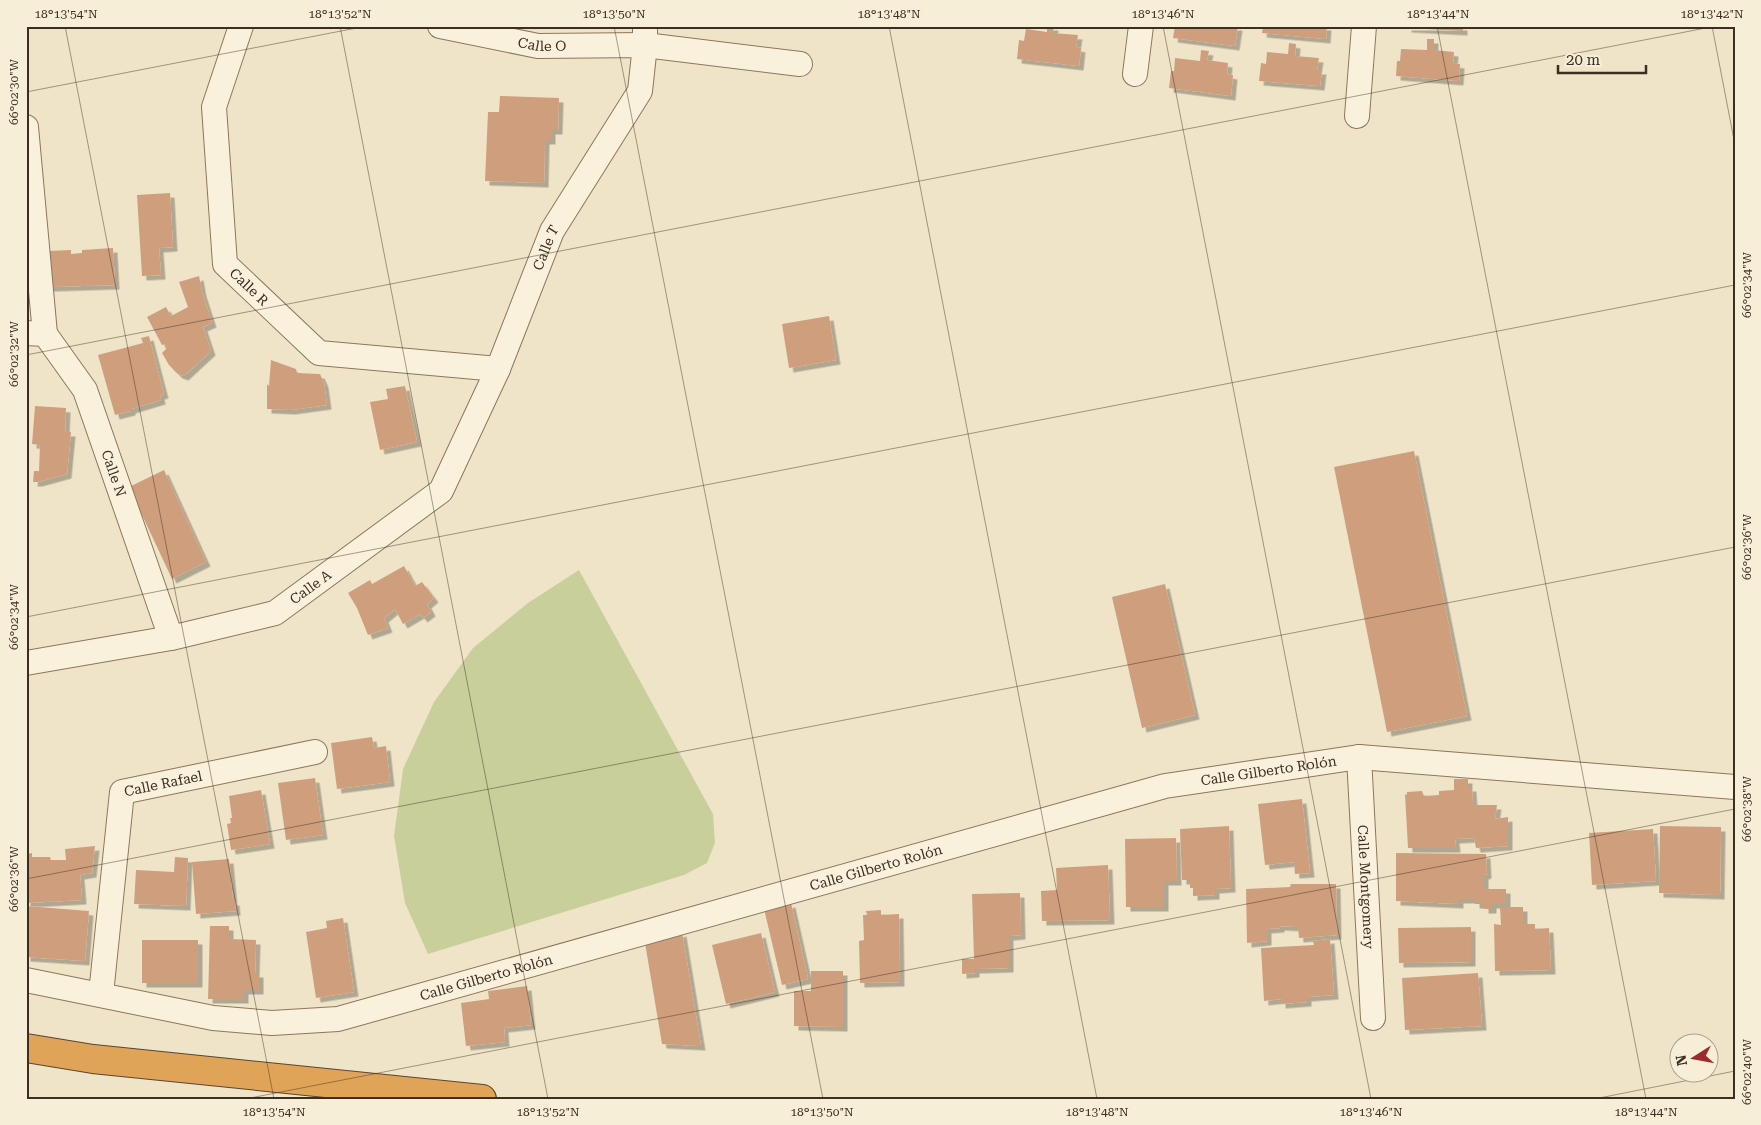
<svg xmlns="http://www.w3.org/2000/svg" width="1761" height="1125" font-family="'Roboto Serif',serif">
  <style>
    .green { fill: #c9cf9b }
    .building { fill: #cf9f7d; filter: url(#shadow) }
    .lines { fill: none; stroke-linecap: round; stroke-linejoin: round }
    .street-casing { stroke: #8d765c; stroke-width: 26 }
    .highway-casing { stroke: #5b4430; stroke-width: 30 }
    .street { stroke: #faf1dc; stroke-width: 24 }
    .highway { stroke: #e0a458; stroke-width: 28 }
    .ticks { fill: none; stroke: #3d2e20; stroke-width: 1; stroke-opacity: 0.45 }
    .labels { text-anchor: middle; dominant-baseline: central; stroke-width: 4; stroke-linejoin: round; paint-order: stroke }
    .street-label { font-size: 14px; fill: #3d2e20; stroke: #f7eed8 }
    .neatline { fill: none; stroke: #3d2e20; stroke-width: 2 }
    .ticks-label { font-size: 12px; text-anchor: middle; fill: #3d2e20 }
  </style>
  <defs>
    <filter id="shadow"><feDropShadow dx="4.5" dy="4.5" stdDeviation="0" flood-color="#0004"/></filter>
  </defs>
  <rect width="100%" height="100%" fill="#f0e4c8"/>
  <polygon class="green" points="579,570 713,814 715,843 707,863 684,875 428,954 405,903 394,836 403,769 434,702 473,648 528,603"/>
  <g class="building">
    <polygon points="1047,26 1054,26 1053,33 1078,35 1076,47 1081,48 1079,66 1017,59 1019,40 1024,41 1026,29 1047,32"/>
    <polygon points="1175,26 1238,26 1235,46 1173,38"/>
    <polygon points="1263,26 1327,26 1326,39 1262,33"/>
    <polygon points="1407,26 1463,26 1463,31 1407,28"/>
    <polygon points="1427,39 1434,39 1434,50 1454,52 1453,63 1460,64 1459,81 1396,76 1397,61 1400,61 1401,49 1427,50"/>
    <polygon points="1289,43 1296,44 1295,56 1319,58 1317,70 1322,70 1320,86 1259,81 1261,63 1266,64 1267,52 1288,54"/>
    <polygon points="1201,50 1209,51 1207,60 1228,63 1227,74 1233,75 1231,96 1169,88 1171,71 1174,71 1175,58 1200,61"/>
    <polygon points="500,96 559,98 558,130 551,130 551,140 545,140 544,183 485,181 488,112 499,112"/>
    <polygon points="170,193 173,247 159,248 161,275 142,276 137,195"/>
    <polygon points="113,248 115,285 49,287 48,251 71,250 71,254 82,253 82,250"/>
    <polygon points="199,276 202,292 212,323 203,327 211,351 184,376 178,374 169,365 162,353 166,349 165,344 162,345 147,317 166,307 171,316 188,307 179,282"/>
    <polygon points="829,316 836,360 789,368 782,324"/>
    <polygon points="149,336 164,394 160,395 161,400 131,409 131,411 115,415 98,355 143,343 141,338"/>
    <polygon points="271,360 296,369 297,373 320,374 324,383 327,405 291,410 267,409 267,384 269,386"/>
    <polygon points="405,386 417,442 380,450 370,402 388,399 386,389"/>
    <polygon points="35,406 66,408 65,432 71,432 67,474 38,482 33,482 34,471 39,471 40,445 32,444"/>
    <polygon points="1414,451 1467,716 1387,732 1334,467"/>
    <polygon points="164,470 206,562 172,579 129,487"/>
    <polygon points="404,566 415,586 422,582 434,598 427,604 431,612 423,618 420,614 403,624 395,609 384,618 388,628 368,635 357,608 348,593 370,580 372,584"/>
    <polygon points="1165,584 1195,715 1142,728 1112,597"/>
    <polygon points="372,737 374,748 386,746 390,782 337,789 331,743"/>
    <polygon points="315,778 323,835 286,840 278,783"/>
    <polygon points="1454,779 1468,779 1468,787 1472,787 1473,805 1497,805 1495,819 1508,817 1508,846 1476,848 1474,838 1455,839 1456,848 1408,848 1405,794 1407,795 1407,792 1422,791 1424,796 1439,795 1439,791 1454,790"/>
    <polygon points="261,790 270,844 231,850 227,824 231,823 230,818 232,818 229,796"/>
    <polygon points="1302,799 1310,873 1295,874 1294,862 1265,865 1258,804"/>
    <polygon points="1229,826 1231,888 1215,889 1215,895 1193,896 1193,888 1190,888 1190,880 1182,880 1180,829"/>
    <polygon points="1660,826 1721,827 1720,895 1659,893"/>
    <polygon points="1653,829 1656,881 1592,885 1589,833"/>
    <polygon points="1176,838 1177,881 1164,881 1164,907 1126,907 1125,839"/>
    <polygon points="95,846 92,873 80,875 82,900 26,903 26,854 32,853 32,857 50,857 51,860 66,860 65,849"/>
    <polygon points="1396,853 1486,854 1487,874 1484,875 1484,889 1506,889 1506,904 1492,904 1492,909 1484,909 1484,904 1475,904 1475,899 1459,899 1459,904 1396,901"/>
    <polygon points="175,857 188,858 186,906 134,904 136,870 174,872"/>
    <polygon points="229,859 233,901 235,901 236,911 196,914 192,862"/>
    <polygon points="1108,865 1110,920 1042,921 1041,891 1057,890 1056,868"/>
    <polygon points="1291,884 1336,884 1337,935 1299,938 1298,927 1280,926 1280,928 1267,929 1267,941 1247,943 1246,889 1290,887"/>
    <polygon points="1020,893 1021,935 1009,936 1009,968 975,969 975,973 962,974 962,959 974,959 972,894"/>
    <polygon points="791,903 808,979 782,985 764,909"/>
    <polygon points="26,906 89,911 85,961 26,957"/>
    <polygon points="1500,907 1523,907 1523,924 1535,924 1535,929 1549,928 1551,970 1495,971 1494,924 1501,925"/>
    <polygon points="881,910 881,915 899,914 900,982 860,983 859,941 864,940 863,915 867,915 866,911"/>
    <polygon points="343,918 354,992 316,998 306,932 327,928 326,921"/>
    <polygon points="210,926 229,926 229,939 256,940 255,973 259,973 259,990 244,990 244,999 208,999"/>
    <polygon points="1471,927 1471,962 1399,963 1398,928"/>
    <polygon points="682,932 701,1046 662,1044 645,943"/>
    <polygon points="761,933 775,992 726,1004 712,945"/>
    <polygon points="1330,939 1334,995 1307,997 1307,1002 1281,1004 1281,999 1264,1001 1261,948 1314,945 1313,941"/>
    <rect x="142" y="940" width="56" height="43"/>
    <polygon points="811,971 843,971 843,1027 794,1026 794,991 811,991"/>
    <polygon points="1478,973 1482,1026 1405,1030 1402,978"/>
    <polygon points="527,986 531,1025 504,1028 505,1042 466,1046 461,1003 489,999 488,991"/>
  </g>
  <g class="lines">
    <defs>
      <g id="street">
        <path id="s1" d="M241 26 214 107 225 264 319 353 498 369"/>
        <path id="s2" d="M440 26 538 46 645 45 800 64"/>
        <polyline points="1135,74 1141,26"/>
        <polyline points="1357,116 1364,26"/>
        <polyline points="26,127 45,334"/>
        <path id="s3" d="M26 333 45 334 85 390 171 638"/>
        <path id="s4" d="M26 663 171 638 275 613 441 491 498 369 552 231 640 91 645 45V26"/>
        <path id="s5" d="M1359 757 1373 1018"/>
        <path id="s6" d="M26 980 213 1018 272 1023 338 1019 1165 786 1359 757 1735 787"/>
        <path id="s7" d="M101 994 122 792 315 752"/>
      </g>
      <polyline id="highway" points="26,1048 93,1059 482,1099"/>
    </defs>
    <use href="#street" class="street-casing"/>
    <use href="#highway" class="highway-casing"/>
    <use href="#street" class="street"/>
    <use href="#highway" class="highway"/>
  </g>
  <path class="ticks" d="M65 26 274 1099M340 26 548 1099M614 26 823 1099M889 26 1097 1099M1163 26 1371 1099M1437 26 1646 1099M1712 26 1735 145M26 92 367 26M26 355 1716 26M26 617 1735 285M26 879 1735 547M245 1099 1735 809M1594 1099 1735 1071"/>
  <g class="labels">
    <g class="street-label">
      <text stroke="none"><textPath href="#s2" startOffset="104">Calle O</textPath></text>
      <text stroke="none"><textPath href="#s4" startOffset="725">Calle T</textPath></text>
      <text stroke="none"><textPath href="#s1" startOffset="276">Calle R</textPath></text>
      <text stroke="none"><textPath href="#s3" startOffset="176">Calle N</textPath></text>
      <text stroke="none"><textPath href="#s4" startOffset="298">Calle A</textPath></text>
      <text stroke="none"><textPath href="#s6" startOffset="1280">Calle Gilberto Rolón</textPath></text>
      <text stroke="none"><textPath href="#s7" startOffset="245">Calle Rafael</textPath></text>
      <text stroke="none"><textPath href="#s6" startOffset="875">Calle Gilberto Rolón</textPath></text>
      <text stroke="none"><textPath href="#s5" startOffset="130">Calle Montgomery</textPath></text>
      <text stroke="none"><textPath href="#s6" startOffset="470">Calle Gilberto Rolón</textPath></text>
    </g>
  </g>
  <rect width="1761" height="1125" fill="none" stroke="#f7eed8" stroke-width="55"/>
  <g transform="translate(1694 1058) rotate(259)"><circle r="24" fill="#f7eed8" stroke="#ada18e"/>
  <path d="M0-4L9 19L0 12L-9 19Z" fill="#9e2a2b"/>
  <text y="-8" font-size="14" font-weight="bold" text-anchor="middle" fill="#3d2e20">N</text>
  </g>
  <path d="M1558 65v8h88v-8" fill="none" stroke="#3d2e20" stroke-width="2.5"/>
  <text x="1566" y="65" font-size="15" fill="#3d2e20" stroke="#f7eed8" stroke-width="4" paint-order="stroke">20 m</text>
  <rect x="28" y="28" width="1706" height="1070" class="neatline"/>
  <g class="ticks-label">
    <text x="66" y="18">18°13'54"N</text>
    <text x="340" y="18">18°13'52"N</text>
    <text x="614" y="18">18°13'50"N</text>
    <text x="889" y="18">18°13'48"N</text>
    <text x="1163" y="18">18°13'46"N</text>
    <text x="1438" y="18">18°13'44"N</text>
    <text x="1712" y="18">18°13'42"N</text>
    <text transform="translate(14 92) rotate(-90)" y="4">66°02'30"W</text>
    <text transform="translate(1747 285) rotate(-90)" y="4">66°02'34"W</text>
    <text transform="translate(14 354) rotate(-90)" y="4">66°02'32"W</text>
    <text transform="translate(1747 547) rotate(-90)" y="4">66°02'36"W</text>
    <text transform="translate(14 617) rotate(-90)" y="4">66°02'34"W</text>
    <text transform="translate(1747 809) rotate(-90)" y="4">66°02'38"W</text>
    <text transform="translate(14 879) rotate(-90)" y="4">66°02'36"W</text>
    <text transform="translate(1747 1072) rotate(-90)" y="4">66°02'40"W</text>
    <text x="274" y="1116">18°13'54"N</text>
    <text x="548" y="1116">18°13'52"N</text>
    <text x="822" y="1116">18°13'50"N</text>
    <text x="1097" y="1116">18°13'48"N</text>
    <text x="1371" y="1116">18°13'46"N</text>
    <text x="1646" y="1116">18°13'44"N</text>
  </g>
</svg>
